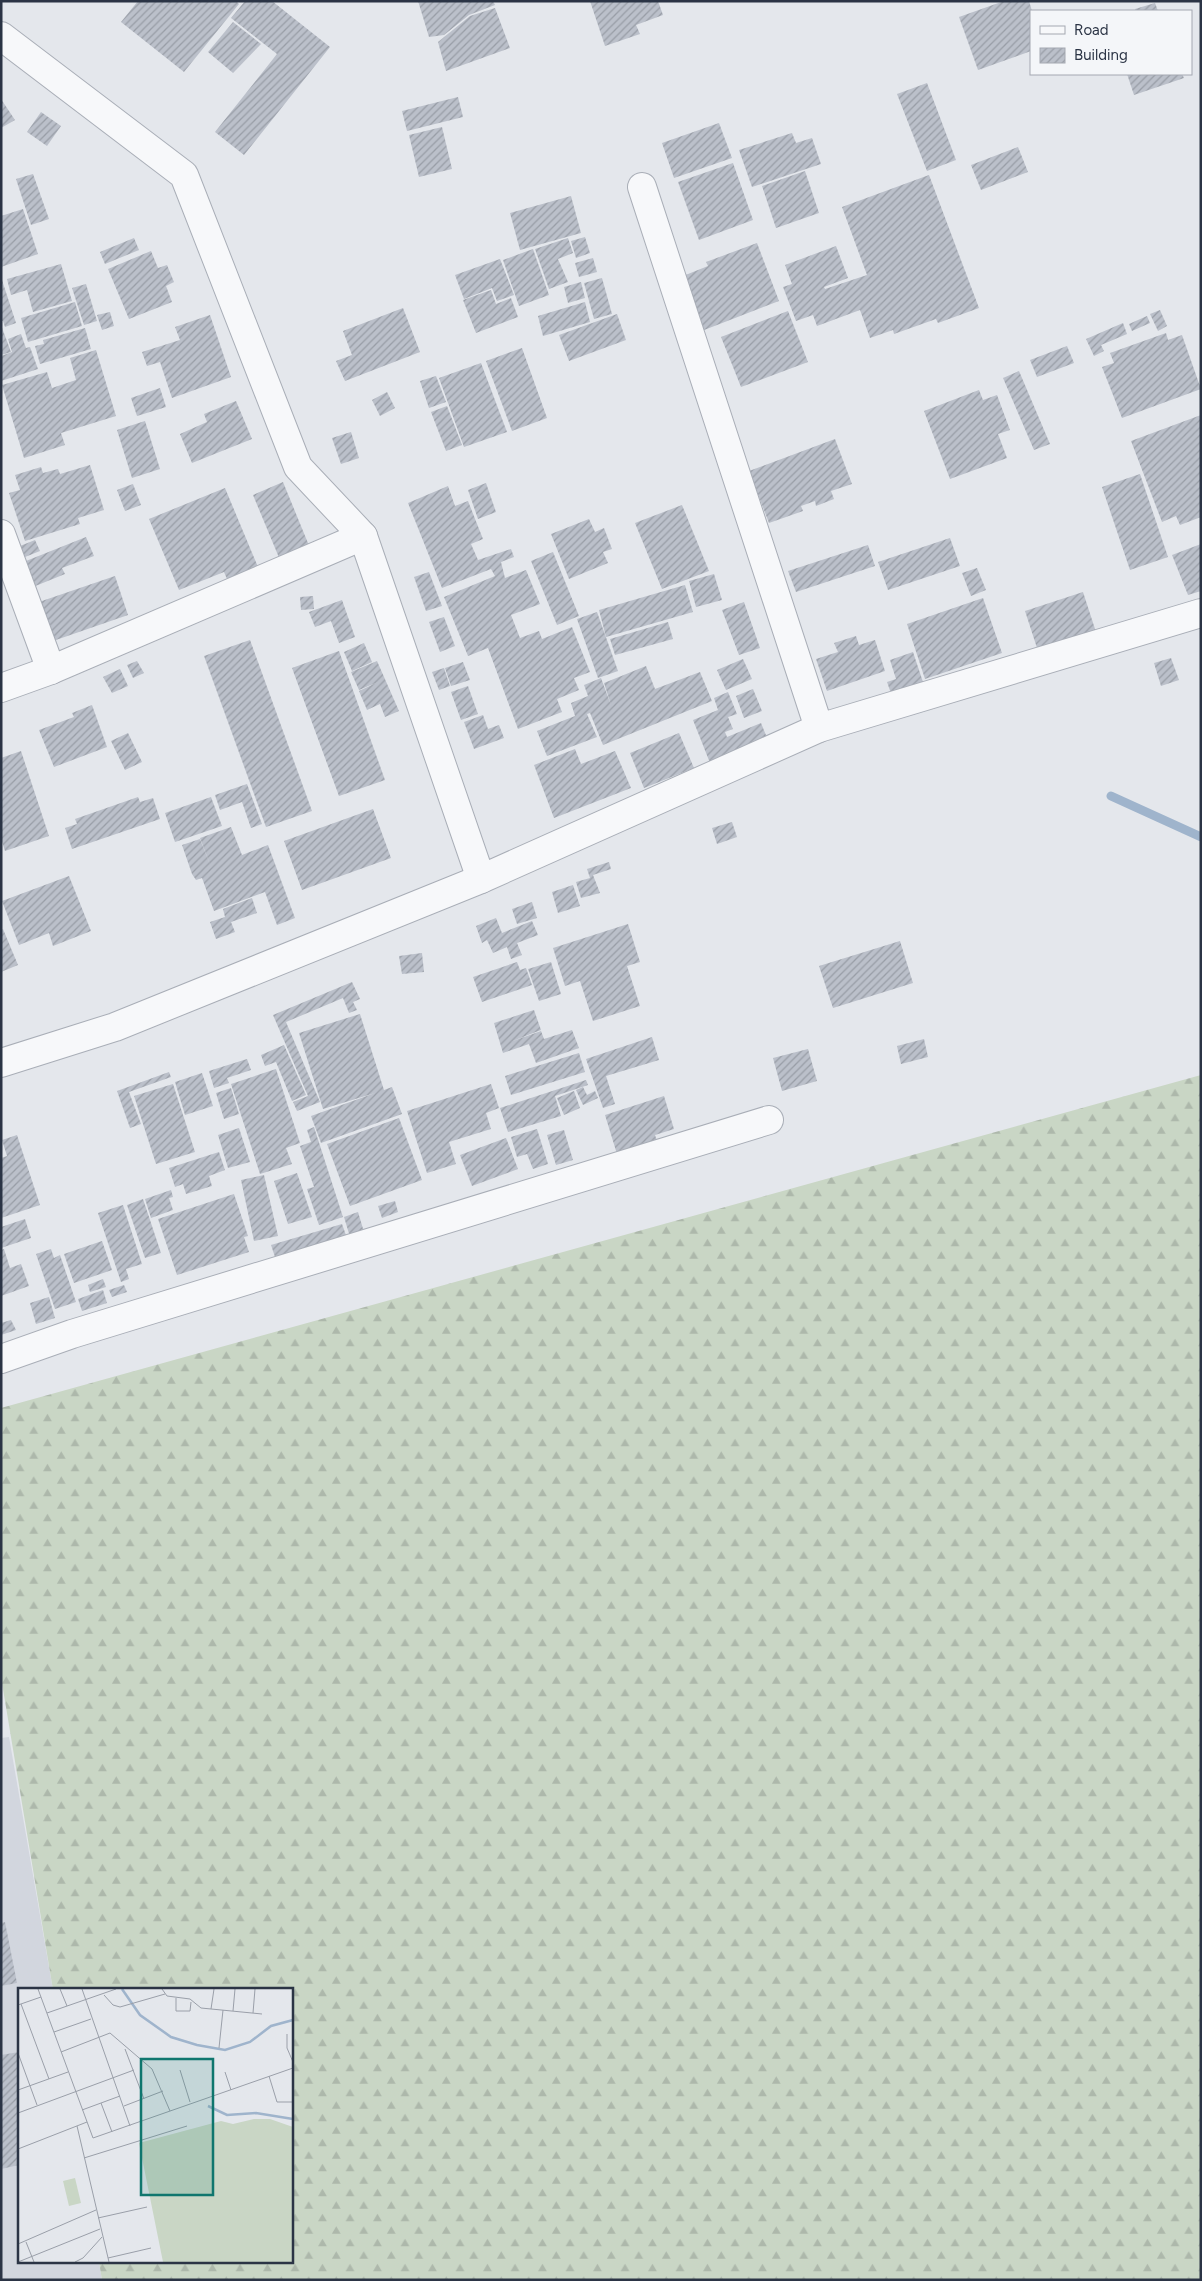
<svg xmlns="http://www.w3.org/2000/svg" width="1202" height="2281" font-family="Figtree,sans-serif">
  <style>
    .built { fill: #d2d6de }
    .forest { fill: url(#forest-firs) }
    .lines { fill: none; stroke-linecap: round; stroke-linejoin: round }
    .stream { stroke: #9fb4cc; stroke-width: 9 }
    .building { fill: url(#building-hatch) }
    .street-casing { stroke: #a9aeb7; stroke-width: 30 }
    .street { stroke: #f7f8fa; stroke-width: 28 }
    .inset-river { fill: none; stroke: #9fb4cc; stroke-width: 2.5 }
    .inset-road { fill: none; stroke: #9a9fa9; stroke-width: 1 }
    .view { fill: #0f766e; fill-opacity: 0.15; stroke: #0f766e; stroke-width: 2.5 }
    .inset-edge { fill: none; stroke: #2b3445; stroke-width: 2.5 }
  </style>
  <defs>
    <pattern id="forest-firs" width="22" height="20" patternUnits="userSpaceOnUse" patternTransform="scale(1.25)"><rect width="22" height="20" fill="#c9d6c5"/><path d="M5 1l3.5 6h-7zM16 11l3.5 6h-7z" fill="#adb8ab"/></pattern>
    <pattern id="building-hatch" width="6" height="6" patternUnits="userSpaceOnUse" patternTransform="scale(1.25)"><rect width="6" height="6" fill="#bbc0ca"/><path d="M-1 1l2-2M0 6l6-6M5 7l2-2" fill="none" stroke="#989da6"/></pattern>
  </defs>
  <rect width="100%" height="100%" fill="#e4e7ec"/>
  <polygon class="built" points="9,1737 53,1990 19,1990 19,2262 99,2262 102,2280 1,2280 1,1738"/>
  <polygon class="forest" points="1201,1075 1201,2280 102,2280 99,2262 291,2262 291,1990 53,1990 1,1677 1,1408"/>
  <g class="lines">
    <polyline class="stream" points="1111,796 1201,837"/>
  </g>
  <g class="building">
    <polygon points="138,1 236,1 239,4 184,72 121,22"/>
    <polygon points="245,1 272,1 330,47 244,155 215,132 277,54 231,18"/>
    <polygon points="418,1 493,1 495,5 469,15 444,35 429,37"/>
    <polygon points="590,1 658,1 663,15 636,25 640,34 605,46"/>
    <polygon points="1004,1 1029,1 1032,11 1031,51 978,70 959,17"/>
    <polygon points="1155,3 1158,11 1136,11 1135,9"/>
    <polygon points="495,8 510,48 446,71 438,42 470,16"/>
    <polygon points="233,22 261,44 233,73 208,52"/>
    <polygon points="1127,74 1182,74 1184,78 1134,95"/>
    <polygon points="927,83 956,160 927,171 897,94"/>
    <polygon points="458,97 463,117 407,131 402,111"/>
    <polygon points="1,99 15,120 1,128"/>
    <polygon points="41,112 61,126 47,146 27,132"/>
    <polygon points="719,123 732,158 674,178 662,143"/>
    <polygon points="442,127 452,169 419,177 409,135"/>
    <polygon points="792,133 796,143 812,138 821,164 752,187 739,150"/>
    <polygon points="1018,147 1028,172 981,190 971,165"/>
    <polygon points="733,163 753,220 699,240 678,182"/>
    <polygon points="805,171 819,213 776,228 762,186"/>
    <polygon points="33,174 49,219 31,225 16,179"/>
    <polygon points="929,175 979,308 938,323 936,319 894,334 893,330 870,338 860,310 817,326 813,315 796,321 783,287 792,284 785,265 836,246 848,278 824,287 825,289 867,275 842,207"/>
    <polygon points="571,196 581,233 520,250 510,213"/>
    <polygon points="23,209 38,254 1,267 1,216"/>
    <polygon points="585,237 590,253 576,258 571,241"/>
    <polygon points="134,238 139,250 105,264 100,252"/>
    <polygon points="568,238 573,253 558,259 568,282 549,289 535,249"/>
    <polygon points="757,243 779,301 699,332 678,278 708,266 706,262"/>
    <polygon points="533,249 549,295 519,306 503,260"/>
    <polygon points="151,251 158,268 167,265 174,282 166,286 172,302 129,319 108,269"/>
    <polygon points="593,258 597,272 579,277 575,263"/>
    <polygon points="500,259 514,295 497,301 492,288 464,299 455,275"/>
    <polygon points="61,264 72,301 33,312 27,290 11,295 7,279"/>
    <polygon points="602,278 612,314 594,319 584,283"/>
    <polygon points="2,280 16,323 5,327 3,321 1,321"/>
    <polygon points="581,282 585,298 568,303 564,287"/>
    <polygon points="86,284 97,321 84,325 72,288"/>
    <polygon points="491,290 496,304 511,298 518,317 476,333 463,300"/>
    <polygon points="75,302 82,326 28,342 21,318"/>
    <polygon points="585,302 590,322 543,336 538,316"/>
    <polygon points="403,308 420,352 345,381 336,361 352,355 343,331"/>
    <polygon points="1160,310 1167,326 1158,331 1150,314"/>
    <polygon points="788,311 808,362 741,387 721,337"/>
    <polygon points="110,312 114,326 102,330 97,315"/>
    <polygon points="617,314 626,340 569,361 559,335"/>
    <polygon points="210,315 231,377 172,398 160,362 147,366 142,352 180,340 175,327"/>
    <polygon points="1147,316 1150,323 1132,331 1129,324"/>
    <polygon points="1123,323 1127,334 1101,345 1104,351 1094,356 1086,339"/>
    <polygon points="1,325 11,352 1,355"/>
    <polygon points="85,328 91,349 40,364 35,346 44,344 43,340"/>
    <polygon points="1166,333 1168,340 1182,335 1201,389 1122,418 1102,367 1114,363 1110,353"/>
    <polygon points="21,334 26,348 30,347 38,369 1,381 1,356 12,352 8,339"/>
    <polygon points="1067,346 1074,363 1037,377 1030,360"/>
    <polygon points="522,348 547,418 512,431 486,361"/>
    <polygon points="96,350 116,416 61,433 65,445 24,458 2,385 47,372 52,388 76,380 70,358"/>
    <polygon points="481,363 507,432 464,447 439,378"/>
    <polygon points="1019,371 1050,444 1034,450 1003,378"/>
    <polygon points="436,376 446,402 429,408 420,381"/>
    <polygon points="160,388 166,407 137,416 131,398"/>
    <polygon points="979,390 983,400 997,395 1010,430 998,434 1007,458 950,479 924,411"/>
    <polygon points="387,392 395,408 380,416 372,400"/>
    <polygon points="236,401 252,439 192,463 180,434 207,422 204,414"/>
    <polygon points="447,406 462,445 446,451 431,412"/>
    <polygon points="1201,415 1201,517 1180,525 1176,516 1162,522 1131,441"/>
    <polygon points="145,421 160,469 132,478 117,430"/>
    <polygon points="351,432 359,458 341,464 332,438"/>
    <polygon points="835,439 852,484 831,491 834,499 816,506 815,501 801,506 803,511 769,523 749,471"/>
    <polygon points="90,465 104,510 78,518 80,524 25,541 9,493 20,490 15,475 41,467 43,473 58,469 60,474"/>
    <polygon points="1140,474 1168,557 1130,570 1102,487"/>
    <polygon points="283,482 310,548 280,560 253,495"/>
    <polygon points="486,483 496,512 478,519 468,490"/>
    <polygon points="133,484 141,505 125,511 117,490"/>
    <polygon points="448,486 455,506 468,501 483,539 471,544 478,560 511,549 514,557 501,562 505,578 526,570 540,604 511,615 520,638 539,631 542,639 572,627 590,672 574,678 579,690 557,699 562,712 518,729 488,648 468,656 444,597 495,576 491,569 442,588 408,503"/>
    <polygon points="225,488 258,567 227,579 224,572 179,590 149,519"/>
    <polygon points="682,505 709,571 662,589 635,523"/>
    <polygon points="589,519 595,532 604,528 612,549 603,552 608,563 569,579 551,534"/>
    <polygon points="86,537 94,556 62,568 65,574 28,589 21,573 29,570 26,561"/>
    <polygon points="950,538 960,566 888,590 878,562"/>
    <polygon points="35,540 40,551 15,561 10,550"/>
    <polygon points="1201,544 1201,591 1188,595 1172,555"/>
    <polygon points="868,545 875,566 796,592 788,571"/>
    <polygon points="553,552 579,616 557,625 531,561"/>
    <polygon points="977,568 986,590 971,596 962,573"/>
    <polygon points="429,572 442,606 426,611 414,577"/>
    <polygon points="714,574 722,600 696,607 689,581"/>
    <polygon points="115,576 128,615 53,641 39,602"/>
    <polygon points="685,585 693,612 606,637 599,610"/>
    <polygon points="1083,592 1096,632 1038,651 1025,611"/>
    <polygon points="313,596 314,609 301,610 300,597"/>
    <polygon points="983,598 1002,653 925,679 907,624"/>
    <polygon points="342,600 355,637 339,643 331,621 315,627 309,612"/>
    <polygon points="744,602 760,648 739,655 722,610"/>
    <polygon points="597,612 618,671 598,678 577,619"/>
    <polygon points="444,617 455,646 440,652 429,622"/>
    <polygon points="668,622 673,639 615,655 610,639"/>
    <polygon points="856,636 859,645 875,640 885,671 827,691 816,659 838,652 834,643"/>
    <polygon points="250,640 312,811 266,827 204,656"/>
    <polygon points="364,643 372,662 352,671 344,652"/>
    <polygon points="339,651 385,780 339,796 292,668"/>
    <polygon points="913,652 926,691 894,702 887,682 896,679 890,660"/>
    <polygon points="1171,658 1179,680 1161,686 1154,663"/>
    <polygon points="743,659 752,679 726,690 717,670"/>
    <polygon points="137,661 144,673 133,678 127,665"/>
    <polygon points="377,661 399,711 385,717 380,704 367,710 359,691 378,682 359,690 351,672"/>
    <polygon points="463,662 470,680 451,686 445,668"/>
    <polygon points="646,666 655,689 700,672 712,701 603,745 590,713 587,714 597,737 547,756 537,731 575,716 571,703 588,696 584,685 601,678 611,705 604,683"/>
    <polygon points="444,668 450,686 439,690 432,672"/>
    <polygon points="120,669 128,686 112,693 103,677"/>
    <polygon points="468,686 478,714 461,720 451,692"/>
    <polygon points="753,689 762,711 744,718 736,696"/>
    <polygon points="728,692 737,714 728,717 733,729 725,732 727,737 761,723 770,745 712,768 693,720 718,710 714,698"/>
    <polygon points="92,705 107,747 54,767 39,730 74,717 72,713"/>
    <polygon points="483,715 488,729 499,725 504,738 474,749 464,722"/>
    <polygon points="128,733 142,762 125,770 111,741"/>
    <polygon points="679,733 694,768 644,788 630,753"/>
    <polygon points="575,749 581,764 615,751 631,788 554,818 534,765"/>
    <polygon points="21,751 49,836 5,851 1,838 1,758"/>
    <polygon points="247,784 262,824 251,828 242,802 220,810 215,795"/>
    <polygon points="138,797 140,802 153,798 160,819 72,849 65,828 77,824 75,819"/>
    <polygon points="211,797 222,826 175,842 165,813"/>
    <polygon points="373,809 391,858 302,890 284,841"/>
    <polygon points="732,822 737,837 717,844 712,828"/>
    <polygon points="231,827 242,855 268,845 295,918 277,925 265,892 214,911 202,878 196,880 192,874 182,845 200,839 211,867 200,838"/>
    <polygon points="609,862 611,869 593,875 600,893 581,898 576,882 590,878 587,869"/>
    <polygon points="69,876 91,931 53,946 49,933 19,945 2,901"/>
    <polygon points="573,885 580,906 558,913 552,892"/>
    <polygon points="252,898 257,913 231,922 235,932 216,939 210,922 225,917 223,909"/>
    <polygon points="532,902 537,918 517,924 512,909"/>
    <polygon points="496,918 502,933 532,921 538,935 517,943 522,955 511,959 507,947 493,953 487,940 482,943 476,926"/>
    <polygon points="628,924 640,962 627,966 640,1006 593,1021 580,981 565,986 553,948"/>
    <polygon points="3,929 18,965 1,972 1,930"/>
    <polygon points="900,941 913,983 833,1008 819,966"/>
    <polygon points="422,953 424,972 402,974 399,956"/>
    <polygon points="517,962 520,970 526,968 532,985 482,1002 473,977"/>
    <polygon points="551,962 561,994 539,1001 528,969"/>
    <polygon points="352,982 360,999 353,1002 357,1010 349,1013 343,998 286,1022 320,1102 297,1111 293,1102 308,1096 273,1015"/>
    <polygon points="534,1010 541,1030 510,1042 541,1031 544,1039 572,1030 579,1048 536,1063 529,1044 503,1053 494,1023"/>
    <polygon points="360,1014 384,1090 392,1087 402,1114 321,1143 311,1116 375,1093 323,1109 299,1033"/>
    <polygon points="652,1037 659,1060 606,1076 615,1104 603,1108 586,1059"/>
    <polygon points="924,1039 928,1057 901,1064 897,1046"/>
    <polygon points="284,1045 306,1095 292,1101 276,1062 265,1066 261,1055"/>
    <polygon points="808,1049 817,1081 782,1091 773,1058"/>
    <polygon points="579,1053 585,1072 511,1095 505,1076"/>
    <polygon points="247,1059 251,1070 227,1078 229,1083 214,1088 209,1071"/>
    <polygon points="276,1069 300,1143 286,1148 292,1164 260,1174 231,1084"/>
    <polygon points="169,1072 171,1077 129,1092 141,1124 130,1128 117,1091"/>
    <polygon points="202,1073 213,1106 185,1115 175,1082"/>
    <polygon points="586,1080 588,1085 555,1096 561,1116 508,1132 500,1108"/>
    <polygon points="173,1084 195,1152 156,1164 134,1096"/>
    <polygon points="491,1084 499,1108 486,1113 491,1129 449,1142 456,1164 427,1173 407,1111"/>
    <polygon points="583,1087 587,1095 595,1091 598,1098 583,1105 576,1090"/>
    <polygon points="231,1088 239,1114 224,1119 216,1093"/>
    <polygon points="574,1091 580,1108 564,1115 557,1098"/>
    <polygon points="664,1096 674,1129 655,1135 657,1141 617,1154 605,1115"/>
    <polygon points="399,1118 422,1180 350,1206 327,1144"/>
    <polygon points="314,1127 343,1217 319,1225 307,1189 314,1187 300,1146 311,1142 307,1130"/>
    <polygon points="239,1128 250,1162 228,1168 218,1135"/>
    <polygon points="537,1129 548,1164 533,1169 527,1154 517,1157 511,1137"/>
    <polygon points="564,1130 573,1160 556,1165 547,1135"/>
    <polygon points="17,1135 40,1205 1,1218 1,1158 7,1156 2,1140"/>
    <polygon points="506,1138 518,1169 472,1186 460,1155"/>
    <polygon points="219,1152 225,1170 209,1176 212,1186 186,1194 183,1184 175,1187 169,1168"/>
    <polygon points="297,1173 312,1217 288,1224 274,1181"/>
    <polygon points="264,1175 278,1236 254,1241 241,1180"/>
    <polygon points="171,1190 173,1197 169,1198 173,1210 151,1218 145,1199"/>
    <polygon points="234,1194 248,1236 244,1237 249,1252 177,1275 158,1219"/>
    <polygon points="143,1199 161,1253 145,1258 127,1205"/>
    <polygon points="395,1201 398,1212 382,1218 378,1206"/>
    <polygon points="123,1205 142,1264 126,1269 129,1279 121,1282 98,1213"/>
    <polygon points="358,1212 364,1232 350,1237 344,1217"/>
    <polygon points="25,1219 31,1238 1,1248 1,1227"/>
    <polygon points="342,1224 347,1238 276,1260 271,1245"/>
    <polygon points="102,1241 112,1270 74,1283 64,1254"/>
    <polygon points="4,1249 10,1268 21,1264 29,1286 1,1296 1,1250"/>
    <polygon points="51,1249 54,1258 60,1255 76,1302 55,1309 36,1254"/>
    <polygon points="103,1279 106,1287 90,1292 88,1285"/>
    <polygon points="124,1285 127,1292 112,1297 109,1290"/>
    <polygon points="103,1290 107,1303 82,1311 78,1299"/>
    <polygon points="49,1297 55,1318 36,1324 30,1303"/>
    <polygon points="11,1320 16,1330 1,1335 1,1323"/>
    <polygon points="5,1922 17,1983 1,1986 1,1923"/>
    <polygon points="19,2052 19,2165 1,2169 1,2055"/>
  </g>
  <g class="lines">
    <defs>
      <g id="street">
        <polyline points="1,36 184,175 298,467 363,536 481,879"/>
        <polyline points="642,187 819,728"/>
        <polyline points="1,534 51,670"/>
        <polyline points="1,688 51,670 363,536"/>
        <polyline points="1,1063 115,1027 481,879 819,728 1201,613"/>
        <polyline points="1,1359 72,1334 769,1120"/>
      </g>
    </defs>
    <use href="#street" class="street-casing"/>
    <use href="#street" class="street"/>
  </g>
  <g transform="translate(18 1988)">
    <rect width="275" height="275" fill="#e4e7ec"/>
    <path d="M236 131H252L275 139V274H145L121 155 203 133 215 136Z" fill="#c9d6c5"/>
    <path d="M57 190 63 215 51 218 45 193Z" fill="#c9d6c5"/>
    <path class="inset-river" d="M104 1 122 27 153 49 179 57 207 62 232 54 253 38 275 32M190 118 209 127 238 125 275 131"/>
    <path class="inset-road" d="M20 1 75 150 275 80M42 1 49 18M64 1 112 138M144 1 149 8 172 11 183 20 244 26M86 7 95 17 102 19 147 6M158 10V23H172L173 14M3 16 31 91M0 17 23 9M193 21 196 1M215 23 217 1M29 25 98 1M235 25 237 1M36 44 73 31M269 46V60L275 74M201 60 205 22M107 61 126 111M43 64 92 45 134 81 152 123M0 65 19 117M162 82 172 114M207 84 213 102M251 88 259 114H275M0 102 50 84M83 115 94 144M106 118 145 103M64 122 102 108M0 125 116 82M59 138 91 274M0 161 69 134M66 170 169 138M80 230 129 219M8 254 16 274M0 256 78 222M90 270 133 260M0 274 82 241M57 274 65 270 84 249"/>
    <path class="view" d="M123 71H195V207H123Z"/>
    <rect width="275" height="275" class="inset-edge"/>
  </g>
  <rect width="1202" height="2281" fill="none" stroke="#2b3445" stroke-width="5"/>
  <rect x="1030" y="10" width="162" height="65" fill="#f4f6f9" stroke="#a4a8b1"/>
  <rect x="1040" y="26" width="25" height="8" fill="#f7f8fa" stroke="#a4a8b1"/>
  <text x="1074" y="35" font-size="15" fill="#2b3445">Road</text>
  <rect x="1040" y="48" width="25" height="15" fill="url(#building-hatch)" stroke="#a4a8b1"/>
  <text x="1074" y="60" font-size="15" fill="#2b3445">Building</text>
</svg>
